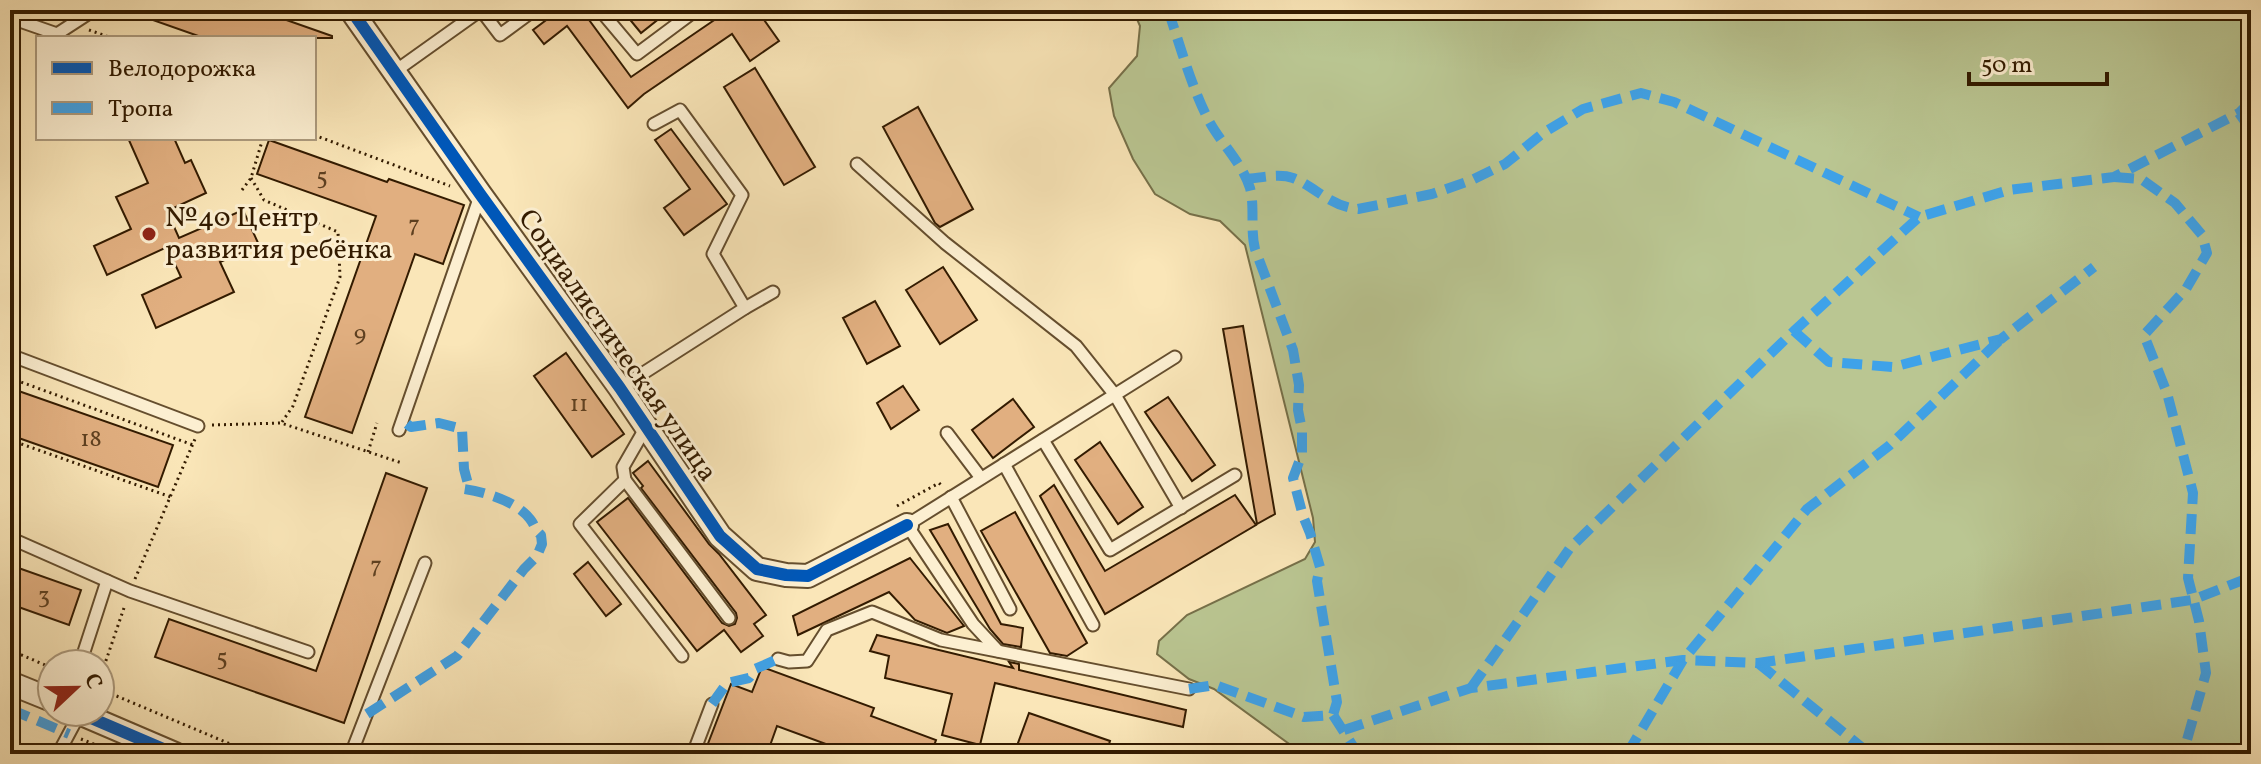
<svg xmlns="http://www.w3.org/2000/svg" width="2261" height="764" font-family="Vollkorn,serif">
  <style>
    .green { fill: #bac692; stroke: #767049; stroke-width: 2 }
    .building { fill: #e1af80; stroke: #331b00; stroke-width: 2 }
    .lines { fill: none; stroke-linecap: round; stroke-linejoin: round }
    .service-casing { stroke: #654e2e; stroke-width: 15 }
    .minor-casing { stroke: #654e2e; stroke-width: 26 }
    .path { stroke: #331b00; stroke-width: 3; stroke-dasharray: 2 4; stroke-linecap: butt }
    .service { stroke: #fcefd1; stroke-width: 11 }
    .minor { stroke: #fcefd1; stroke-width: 22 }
    .quiet { stroke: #3ea2e9; stroke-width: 10; stroke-dasharray: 20 10; stroke-linecap: butt }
    .cycleway-casing { stroke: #fcefd1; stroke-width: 17 }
    .cycleway { stroke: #0057b8; stroke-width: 12 }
    .poi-dot { fill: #8f2418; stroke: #fcefd1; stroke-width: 3 }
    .labels { text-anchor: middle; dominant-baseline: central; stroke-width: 6; stroke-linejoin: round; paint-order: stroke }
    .number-label { font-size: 24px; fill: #5e4020 }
    .poi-label { font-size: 28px; fill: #331b00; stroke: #fcefd1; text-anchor: start }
    .street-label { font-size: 28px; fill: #331b00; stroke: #fcefd1 }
  </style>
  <rect width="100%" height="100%" fill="#fae6b8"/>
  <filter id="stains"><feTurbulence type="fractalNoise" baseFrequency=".0025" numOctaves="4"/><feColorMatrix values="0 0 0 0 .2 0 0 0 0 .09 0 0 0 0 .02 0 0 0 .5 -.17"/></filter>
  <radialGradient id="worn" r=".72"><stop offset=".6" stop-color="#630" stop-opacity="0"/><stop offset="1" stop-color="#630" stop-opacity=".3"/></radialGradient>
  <polygon class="green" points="1133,10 2251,10 2251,754 1303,754 1214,689 1189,679 1157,654 1159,641 1187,615 1305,559 1315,542 1313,518 1245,245 1220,221 1190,214 1155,194 1133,159 1114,116 1109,88 1137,56 1140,26"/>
  <g class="building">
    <polygon points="131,10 258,10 332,36 332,38 204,38 130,12"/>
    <polygon points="555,10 589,10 584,13 631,77 729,10 757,10 779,41 750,61 732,34 644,94 628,108 567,26 544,44 533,30 557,12"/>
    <polygon points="622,10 670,10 641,33"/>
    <polygon points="755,68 815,167 784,185 724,87"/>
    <polygon points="918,107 973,209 940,227 935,223 883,127"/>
    <polygon points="671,129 727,204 684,235 664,208 690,189 655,140"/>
    <polygon points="128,138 174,138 185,163 191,160 206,193 167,211 179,238 243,210 259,245 220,262 234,292 156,328 142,295 181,277 167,247 107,275 94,246 131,229 116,197 148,183"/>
    <polygon points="269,140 387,182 389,179 464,205 443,264 415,254 352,433 305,417 376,216 257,174"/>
    <polygon points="943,267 977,320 940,344 906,290"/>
    <polygon points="875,301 900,346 867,364 843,318"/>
    <polygon points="1243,326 1275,514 1257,524 1223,329"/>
    <polygon points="566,353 624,434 592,457 534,376"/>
    <polygon points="903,386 919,410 891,429 877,403"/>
    <polygon points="10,388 173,445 158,487 10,435"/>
    <polygon points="1168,397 1215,465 1192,481 1145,412"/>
    <polygon points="1013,399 1034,427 993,458 972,430"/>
    <polygon points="1100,442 1143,507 1118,524 1075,460"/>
    <polygon points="648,461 709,544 719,554 766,615 754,624 763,636 741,652 724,630 697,651 597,522 628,498 722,623 729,626 735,624 737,618 736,613 641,488 643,486 633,473"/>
    <polygon points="386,473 427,488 344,723 155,657 169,619 316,671"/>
    <polygon points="1054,485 1105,571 1235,495 1256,525 1105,614 1040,496"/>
    <polygon points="1015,512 1087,643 1067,656 1050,653 981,531"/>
    <polygon points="948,524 1001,624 1023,628 1021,647 1003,644 990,629 930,530"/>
    <polygon points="910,558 964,626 947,633 915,620 889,592 798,635 793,616"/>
    <polygon points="588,562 621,604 606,616 574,574"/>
    <polygon points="10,565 81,590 69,625 10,604"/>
    <polygon points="877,635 1013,668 1009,662 1019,664 1019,670 1186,710 1183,727 995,683 980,745 942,735 952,694 885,678 889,656 870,651"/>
    <polygon points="762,667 874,708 871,716 936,740 931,754 853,754 777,726 767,754 704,754 731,684 752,692"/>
    <polygon points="1029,713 1110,741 1106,754 1014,754"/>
  </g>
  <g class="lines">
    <defs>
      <g id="service">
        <polyline points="481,10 500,35 534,10"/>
        <polyline points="600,10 637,54 696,10"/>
        <polyline points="10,29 14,19 57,34 94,10"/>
        <polyline points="394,72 481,10"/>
        <polyline points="857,164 945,243 1076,346 1115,395 1181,508"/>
        <polyline points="745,308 773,292"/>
        <polyline points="10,355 198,426"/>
        <polyline points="620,388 745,308 713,254 742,195 680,110 654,124"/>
        <polyline points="646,427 623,467 625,480 580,524 682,656"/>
        <polyline points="399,430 480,196"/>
        <polyline points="947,433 981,478"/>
        <polyline points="1043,440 1110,550 1235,475"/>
        <polyline points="1004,464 1093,625"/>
        <polyline points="625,480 729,618"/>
        <polyline points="951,497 1010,609"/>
        <polyline points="10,538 130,591 308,652"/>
        <polyline points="998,651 973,624 907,525 1175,357"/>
        <polyline points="778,659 789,662 807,661 827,630 872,612 941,640 1189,689"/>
        <polyline points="80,664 107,581"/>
        <polyline points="58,754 80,713"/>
        <polyline points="351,754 425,563"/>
        <polyline points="693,754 712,704"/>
      </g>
      <g id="minor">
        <polyline points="351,10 480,194 620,388 720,536 757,569 786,575 808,576 907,525"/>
        <polyline points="10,683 52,700"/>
        <polyline points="77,712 175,754"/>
      </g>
    </defs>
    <use href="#service" class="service-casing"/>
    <use href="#minor" class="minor-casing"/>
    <g class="path">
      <polyline points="54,10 61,14"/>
      <polyline points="89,30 112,38"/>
      <polyline points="314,135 450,186"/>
      <polyline points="251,178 264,200 338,232 340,277 293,406 282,422"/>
      <polyline points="242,190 251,178 263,138"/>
      <polyline points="10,378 193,445"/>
      <polyline points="212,425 281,423 402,463"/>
      <polyline points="10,440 171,497"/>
      <polyline points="368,452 377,423"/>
      <polyline points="897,506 939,483 942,486"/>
      <polyline points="135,579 195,439"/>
      <polyline points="10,650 52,668"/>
      <polyline points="100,678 125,605"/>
      <polyline points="100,689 254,754"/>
      <polyline points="81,739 118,754"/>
    </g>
    <use href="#service" class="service"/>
    <use href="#minor" class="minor"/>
    <g class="quiet">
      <path d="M1168 10C1180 45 1190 82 1206 115 1218 141 1241 160 1250 188 1255 207 1250 229 1255 249L1293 350 1299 385 1298 410 1302 430V454L1293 478 1303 516 1310 533 1320 567 1317 581 1337 702 1333 715"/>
      <polyline points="2239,113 2251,130"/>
      <polyline points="2114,177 2141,179 2175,203 2202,235 2207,253 2186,289 2144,335 2167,393 2193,493 2188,578 2199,621 2206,673 2185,747 2186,754"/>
      <path d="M1246 179C1260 178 1279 173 1293 178 1316 187 1329 206 1358 209L1432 194 1472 180 1505 164 1543 133 1583 109 1641 93 1674 102 1919 217"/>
      <polyline points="1794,331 1829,362 1893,367 2001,339 2094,267"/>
      <polyline points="1758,663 1870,754"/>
      <polyline points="1471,688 1570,548 1794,331 1919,217 2009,190 2114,177 2239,113 2251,101"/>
      <polyline points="1189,689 1215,685 1304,717 1333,715 1358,754"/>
      <polyline points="712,704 727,683 749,678 755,669 778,659"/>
      <polyline points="10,709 69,734"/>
      <path d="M367 714 457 656 524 569 537 556 542 544 541 535C534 529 535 525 530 519 516 501 485 492 464 489L468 484 464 469 462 429 439 423 411 427 402 420"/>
      <polyline points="1344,730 1471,688 1683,660 1758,663 2192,600 2251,577"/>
      <polyline points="1627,754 1683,660 1807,509 1890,445 2001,339"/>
    </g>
    <defs>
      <g id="cycleway">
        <polyline points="351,10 480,194 620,388 720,536 757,569 786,575 808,576 907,525"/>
        <polyline points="77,712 175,754"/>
      </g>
    </defs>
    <use href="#cycleway" class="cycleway-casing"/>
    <use href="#cycleway" class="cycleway"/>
  </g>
  <circle class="poi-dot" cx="149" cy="234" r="8"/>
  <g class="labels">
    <g class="number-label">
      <text x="322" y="178">5</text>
      <text x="414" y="226">7</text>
      <text x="360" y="335">9</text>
      <text x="579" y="405">11</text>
      <text x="91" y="440">18</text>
      <text x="376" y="567">7</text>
      <text x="44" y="597">3</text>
      <text x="222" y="659">5</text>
    </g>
    <g class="poi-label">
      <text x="165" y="218">№40 Центр<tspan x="165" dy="32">развития ребёнка</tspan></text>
    </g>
    <g class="street-label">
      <text transform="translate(617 346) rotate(55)">Социалистическая улица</text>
    </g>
  </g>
  <rect width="2261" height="764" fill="none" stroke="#fae6b8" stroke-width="40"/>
  <rect x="12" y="12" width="2237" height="740" fill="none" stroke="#331b00" stroke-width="4"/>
  <rect x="20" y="20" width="2221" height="724" fill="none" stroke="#331b00" stroke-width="2"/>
  <rect x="36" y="36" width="280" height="104" fill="#fcefd1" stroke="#ac9a7d" stroke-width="2"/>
  <rect x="52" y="62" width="40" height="12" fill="#0057b8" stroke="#ac9a7d" stroke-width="2"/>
  <text x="108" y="76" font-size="24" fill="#331b00">Велодорожка</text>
  <rect x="52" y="102" width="40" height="12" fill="#3ea2e9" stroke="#ac9a7d" stroke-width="2"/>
  <text x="108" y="116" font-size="24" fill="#331b00">Тропа</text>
  <g transform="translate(76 688) rotate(68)"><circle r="38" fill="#fcefd1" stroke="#ac9a7d" stroke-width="2"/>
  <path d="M0-6L14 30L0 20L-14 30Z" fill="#8f2418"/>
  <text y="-12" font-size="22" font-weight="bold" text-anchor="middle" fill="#331b00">С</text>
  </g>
  <path d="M1969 72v12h138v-12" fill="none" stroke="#331b00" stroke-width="4"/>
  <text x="1981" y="72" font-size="24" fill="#331b00" stroke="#fcefd1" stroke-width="6" paint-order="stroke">50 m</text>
  <rect width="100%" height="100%" filter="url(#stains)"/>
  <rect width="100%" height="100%" fill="url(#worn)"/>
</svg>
